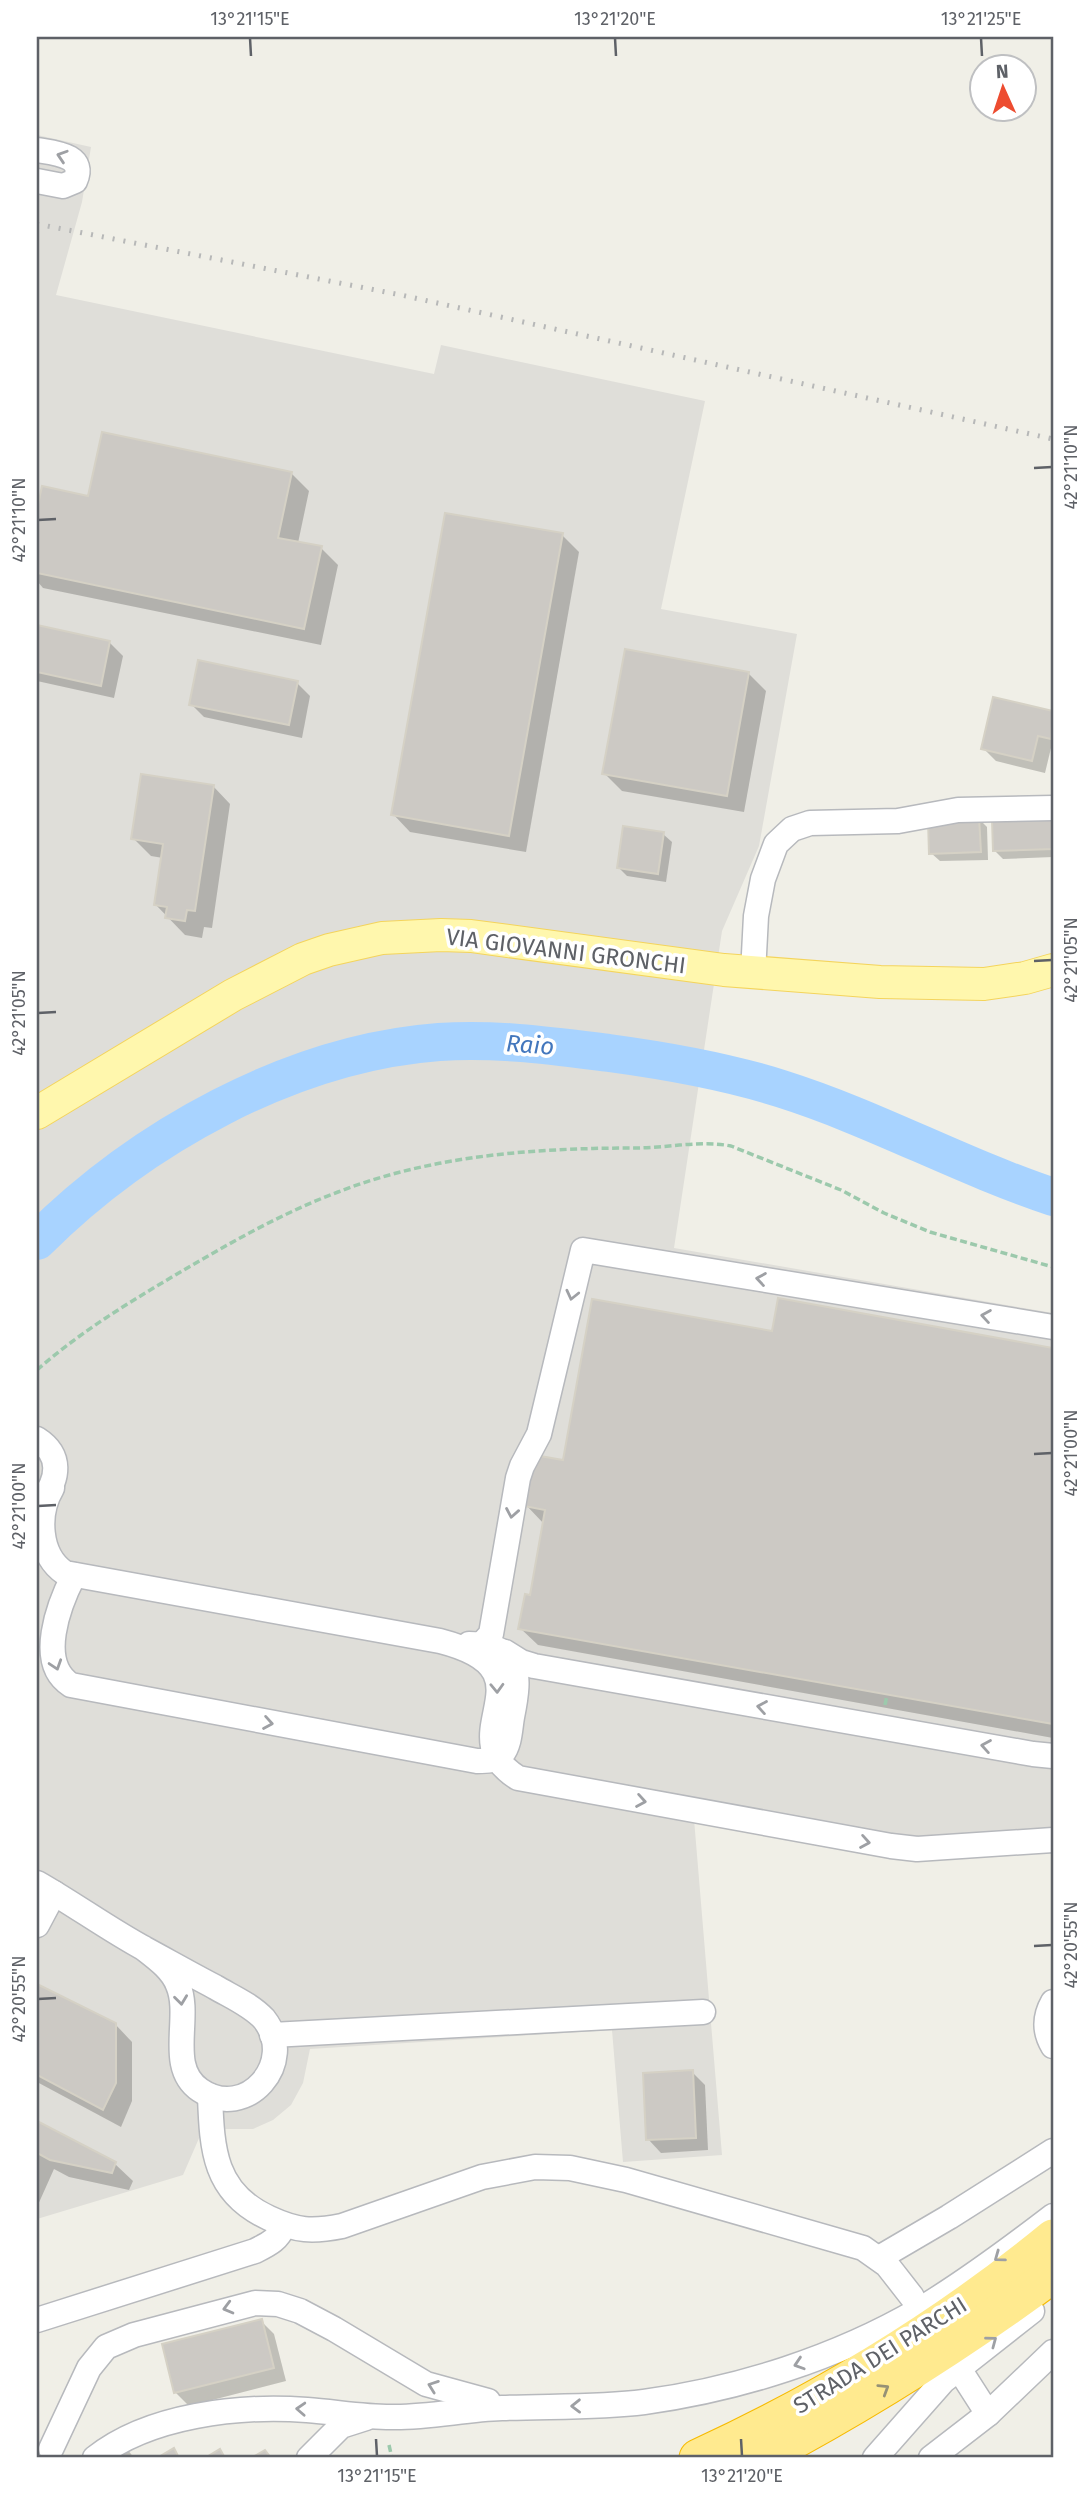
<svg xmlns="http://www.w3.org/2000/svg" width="1090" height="2495" font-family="'Fira Sans',sans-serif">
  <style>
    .industrial { fill: #dfded9 }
    .shadow { fill: #0003 }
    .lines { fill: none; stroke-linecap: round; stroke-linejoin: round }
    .river { stroke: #a8d3ff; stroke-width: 38 }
    .building { fill: #ccc9c4; stroke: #d5d1c5; stroke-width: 2 }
    .minor-casing { stroke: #b7b9bd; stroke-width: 27 }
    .major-casing { stroke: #f4d45c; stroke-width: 34 }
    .highway-casing { stroke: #f7ba00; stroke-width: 39 }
    .path { stroke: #9cc9ac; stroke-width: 3.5; stroke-dasharray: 7 3.5; stroke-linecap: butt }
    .minor { stroke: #fff; stroke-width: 24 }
    .major { stroke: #fff7ad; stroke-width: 32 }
    .highway { stroke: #ffea8f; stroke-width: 37 }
    .rail { stroke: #b7b8b8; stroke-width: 5; stroke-dasharray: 2 9; stroke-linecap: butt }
    .oneway { stroke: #9ea0a4 }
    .oneway2 { stroke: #969175 }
    .ticks { fill: none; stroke: #5e6167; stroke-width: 2.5 }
    .labels { text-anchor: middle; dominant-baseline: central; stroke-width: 7; stroke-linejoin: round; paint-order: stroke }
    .street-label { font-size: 23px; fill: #5e6167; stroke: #fff }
    .water-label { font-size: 24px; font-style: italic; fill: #4377bd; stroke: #fff }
    .neatline { fill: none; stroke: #5e6167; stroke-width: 2.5 }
    .ticks-label { font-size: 18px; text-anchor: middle; fill: #5e6167 }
  </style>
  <rect width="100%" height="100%" fill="#f0efe7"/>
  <polygon class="industrial" points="37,135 91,147 82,202 56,295 434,374 441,345 705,401 661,609 797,634 759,846 722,931 674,1248 1053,1313 1053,1851 694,1819 722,2155 623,2162 612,2030 310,2049 303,2083 291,2105 273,2120 253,2129 203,2129 183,2175 37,2219"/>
  <g class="shadow">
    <polygon points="292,474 309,491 298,543 321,548 338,565 321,645 43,588 37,581 37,518 43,488 90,498"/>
    <polygon points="562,535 579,552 526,852 410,832 393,814"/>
    <polygon points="37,627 110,643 123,656 114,698 37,681"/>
    <polygon points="748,673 766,691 744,812 622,791 604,773"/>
    <polygon points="297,683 310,696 302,738 204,717 191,704"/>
    <polygon points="995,700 1053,713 1053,748 1051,748 1045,773 996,761 983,748"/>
    <polygon points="213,786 230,804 212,928 204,927 202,938 185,935 156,905 163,858 151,856 133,838"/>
    <polygon points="979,819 987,827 988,860 940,861 931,853"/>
    <polygon points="1053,819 1053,857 1003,859 995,851"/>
    <polygon points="663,834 672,842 666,882 627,876 619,868"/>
    <polygon points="780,1300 1053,1350 1053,1738 538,1645 520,1628 531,1597 544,1524 526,1505 564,1462 774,1333"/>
    <polygon points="37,1986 115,2024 132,2042 132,2101 121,2127 37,2082"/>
    <polygon points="692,2072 705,2085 708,2150 661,2153 648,2139"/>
    <polygon points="37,2123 115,2164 133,2181 129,2190 69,2177 54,2169 37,2207"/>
    <polygon points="261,2321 274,2334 286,2381 189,2406 176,2393"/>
    <polygon points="37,2443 66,2458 37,2458"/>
    <polygon points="128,2450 134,2458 114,2458"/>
  </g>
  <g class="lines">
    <path class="river" d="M37 1241C140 1138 291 1053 439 1042 497 1038 553 1046 609 1053 668 1061 726 1071 782 1089 874 1118 960 1166 1053 1197"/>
  </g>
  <g class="building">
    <polygon points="102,432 292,472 278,538 322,546 304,629 37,573 37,509 42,486 88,496"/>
    <polygon points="445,513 563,533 509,836 391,815"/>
    <polygon points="37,625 110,641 101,686 37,672"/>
    <polygon points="625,649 749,672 727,796 602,774"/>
    <polygon points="198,660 298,681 289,725 189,705"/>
    <polygon points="993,697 1053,711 1051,739 1038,736 1032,761 981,749"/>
    <polygon points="141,774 214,785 195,911 187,910 185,921 165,918 167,907 154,905 163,844 131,839"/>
    <polygon points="979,817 981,852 929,854 928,819"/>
    <polygon points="1053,817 1053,849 993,851 992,820"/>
    <polygon points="623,826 664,832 658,874 617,868"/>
    <polygon points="778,1298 1053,1348 1053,1724 518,1629 525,1594 530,1595 545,1510 524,1506 534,1455 563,1460 592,1299 772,1331"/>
    <polygon points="37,1984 116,2023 116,2083 103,2110 37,2075"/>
    <polygon points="693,2070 696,2138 646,2140 643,2073"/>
    <polygon points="37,2121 116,2162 112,2173 50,2160 37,2153"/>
    <polygon points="262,2319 274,2368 174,2393 162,2344"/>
    <polygon points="174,2448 179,2458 157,2458"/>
    <polygon points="220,2449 225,2458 205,2458"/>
    <polygon points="265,2450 271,2458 251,2458"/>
  </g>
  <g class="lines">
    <defs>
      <g id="minor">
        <path d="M37 150C54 153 87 155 75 181L63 186 37 181"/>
        <polyline points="753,973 756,916 763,879 776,844 792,829 810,823 898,821 958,810 1053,808"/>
        <path d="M37 1439C62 1455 59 1479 42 1500"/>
        <path d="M52 1488C37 1513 38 1555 65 1573L440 1641C560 1672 446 1734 518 1778L891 1846 917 1849 1053 1840"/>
        <path d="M74 1575C59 1604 36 1663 71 1685L477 1761C486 1761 496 1761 502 1754 510 1745 510 1728 512 1717 521 1673 521 1645 469 1644"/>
        <polyline points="482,1644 491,1634 518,1478 522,1466 539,1434 583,1250 1053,1327"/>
        <polyline points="505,1652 521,1662 534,1666 1033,1754 1053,1756"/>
        <path d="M37 1883C74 1904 108 1929 145 1949 169 1962 192 1975 215 1987 232 1997 251 2005 264 2019 298 2062 246 2122 200 2090 166 2067 192 2017 178 1985 172 1969 156 1958 142 1947"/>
        <polyline points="37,1925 54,1893"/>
        <path d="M1053 2002C1045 2016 1044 2031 1053 2046"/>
        <polyline points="272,2035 703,2012"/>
        <path d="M210 2096C212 2150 214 2193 269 2218 297 2231 312 2232 342 2226L482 2177 535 2167 570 2168 626 2180 863 2248 887 2265 912 2297"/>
        <polyline points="879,2258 949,2217 1053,2151"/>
        <path d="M37 2320 255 2251C269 2244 278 2240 284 2225"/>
        <polyline points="963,2375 988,2414"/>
        <polyline points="51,2449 89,2368 106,2347 134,2335 255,2303 278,2304 300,2311 334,2329 426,2384 488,2401"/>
        <path d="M95 2458C149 2415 239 2405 307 2410 335 2412 363 2417 391 2417 428 2418 465 2409 502 2408 549 2406 597 2408 644 2402 739 2389 836 2358 919 2310 966 2282 1010 2249 1053 2216"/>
        <polyline points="309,2458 341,2426 366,2418"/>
        <polyline points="875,2458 943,2381 1032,2311"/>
        <polyline points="931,2458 988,2414 1053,2352"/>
      </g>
      <polyline id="major" points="37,1113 233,995 303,959 329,950 382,938 441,935 471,936 724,970 880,982 984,984 1025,978 1053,970"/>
      <g id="highway">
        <path d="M698 2458C824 2400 946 2326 1053 2238"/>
        <path d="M761 2458C863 2404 960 2343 1053 2274"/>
      </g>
    </defs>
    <use href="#minor" class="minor-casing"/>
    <use href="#major" class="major-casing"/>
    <use href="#highway" class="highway-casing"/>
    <g class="path">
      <path d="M37 1370C80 1332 128 1303 177 1274 228 1244 282 1213 338 1192 433 1155 535 1148 636 1148 667 1148 700 1140 731 1146L841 1190 884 1213 930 1232 1053 1267"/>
      <polyline points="885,1705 887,1695"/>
      <polyline points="389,2445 392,2458"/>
    </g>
    <use href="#minor" class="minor"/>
    <use href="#major" class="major"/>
    <use href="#highway" class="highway"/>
    <polyline class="rail" points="37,224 401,295 1053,439"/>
  </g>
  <defs><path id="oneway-chevron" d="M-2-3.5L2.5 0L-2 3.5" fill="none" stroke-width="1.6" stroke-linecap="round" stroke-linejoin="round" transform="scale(1.75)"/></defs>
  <g class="oneway">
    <use href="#oneway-chevron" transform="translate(62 156) rotate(-162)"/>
    <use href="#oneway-chevron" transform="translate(761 1279) rotate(-171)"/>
    <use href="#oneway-chevron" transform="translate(572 1295) rotate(103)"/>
    <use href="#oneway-chevron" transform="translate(986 1316) rotate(-171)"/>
    <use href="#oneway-chevron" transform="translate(512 1513) rotate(100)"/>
    <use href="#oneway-chevron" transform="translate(56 1665) rotate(72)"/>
    <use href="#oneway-chevron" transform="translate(497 1688) rotate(88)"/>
    <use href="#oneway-chevron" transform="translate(762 1707) rotate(-170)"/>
    <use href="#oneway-chevron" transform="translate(268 1723) rotate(10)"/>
    <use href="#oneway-chevron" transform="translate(986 1746) rotate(-170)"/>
    <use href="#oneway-chevron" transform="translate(641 1801) rotate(10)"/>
    <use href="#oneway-chevron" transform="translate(865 1842) rotate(10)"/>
    <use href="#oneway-chevron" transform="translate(181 2000) rotate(83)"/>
    <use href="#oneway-chevron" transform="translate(999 2257) rotate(144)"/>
    <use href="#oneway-chevron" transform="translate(228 2308) rotate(165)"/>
    <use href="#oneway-chevron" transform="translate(992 2341) rotate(-37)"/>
    <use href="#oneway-chevron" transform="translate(799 2364) rotate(162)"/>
    <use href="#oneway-chevron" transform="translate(433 2386) rotate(-160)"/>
    <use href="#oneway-chevron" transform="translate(576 2406) rotate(179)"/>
    <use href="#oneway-chevron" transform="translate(301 2409) rotate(-177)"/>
  </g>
  <use class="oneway2" href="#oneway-chevron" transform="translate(884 2389) rotate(-32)"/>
  <path class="ticks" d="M250 38 251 56M615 38 616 56M981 38 982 56M1034 468 1052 467M38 520 56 519M1034 961 1052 960M38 1013 56 1012M1034 1454 1052 1453M38 1506 56 1505M1034 1946 1052 1945M38 1999 56 1998M376 2439 377 2456M741 2439 742 2456"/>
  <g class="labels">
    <g class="street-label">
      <text transform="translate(566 951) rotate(7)">VIA GIOVANNI GRONCHI</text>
      <text transform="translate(880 2355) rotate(-32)">STRADA DEI PARCHI</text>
    </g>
    <g class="water-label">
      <text transform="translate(530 1045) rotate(4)">Raio</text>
    </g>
  </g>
  <rect width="1090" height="2495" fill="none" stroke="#ffffff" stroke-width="77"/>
  <g transform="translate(1003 88) rotate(357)"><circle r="33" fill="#ffffff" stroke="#bfc0c2" stroke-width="2"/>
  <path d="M0-5L12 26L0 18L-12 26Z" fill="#ed4c30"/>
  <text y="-10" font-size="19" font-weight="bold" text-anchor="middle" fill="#5e6167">N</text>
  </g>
  <rect x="38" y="38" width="1014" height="2418" class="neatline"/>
  <g class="ticks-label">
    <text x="250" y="25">13°21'15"E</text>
    <text x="615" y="25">13°21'20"E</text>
    <text x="981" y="25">13°21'25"E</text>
    <text transform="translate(1071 467) rotate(-90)" y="6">42°21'10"N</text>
    <text transform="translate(19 520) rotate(-90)" y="6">42°21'10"N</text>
    <text transform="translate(1071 960) rotate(-90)" y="6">42°21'05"N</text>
    <text transform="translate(19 1013) rotate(-90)" y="6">42°21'05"N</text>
    <text transform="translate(1071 1453) rotate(-90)" y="6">42°21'00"N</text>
    <text transform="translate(19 1506) rotate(-90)" y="6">42°21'00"N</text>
    <text transform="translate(1071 1945) rotate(-90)" y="6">42°20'55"N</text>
    <text transform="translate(19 1999) rotate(-90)" y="6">42°20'55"N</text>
    <text x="377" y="2482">13°21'15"E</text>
    <text x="742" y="2482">13°21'20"E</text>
  </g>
</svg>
